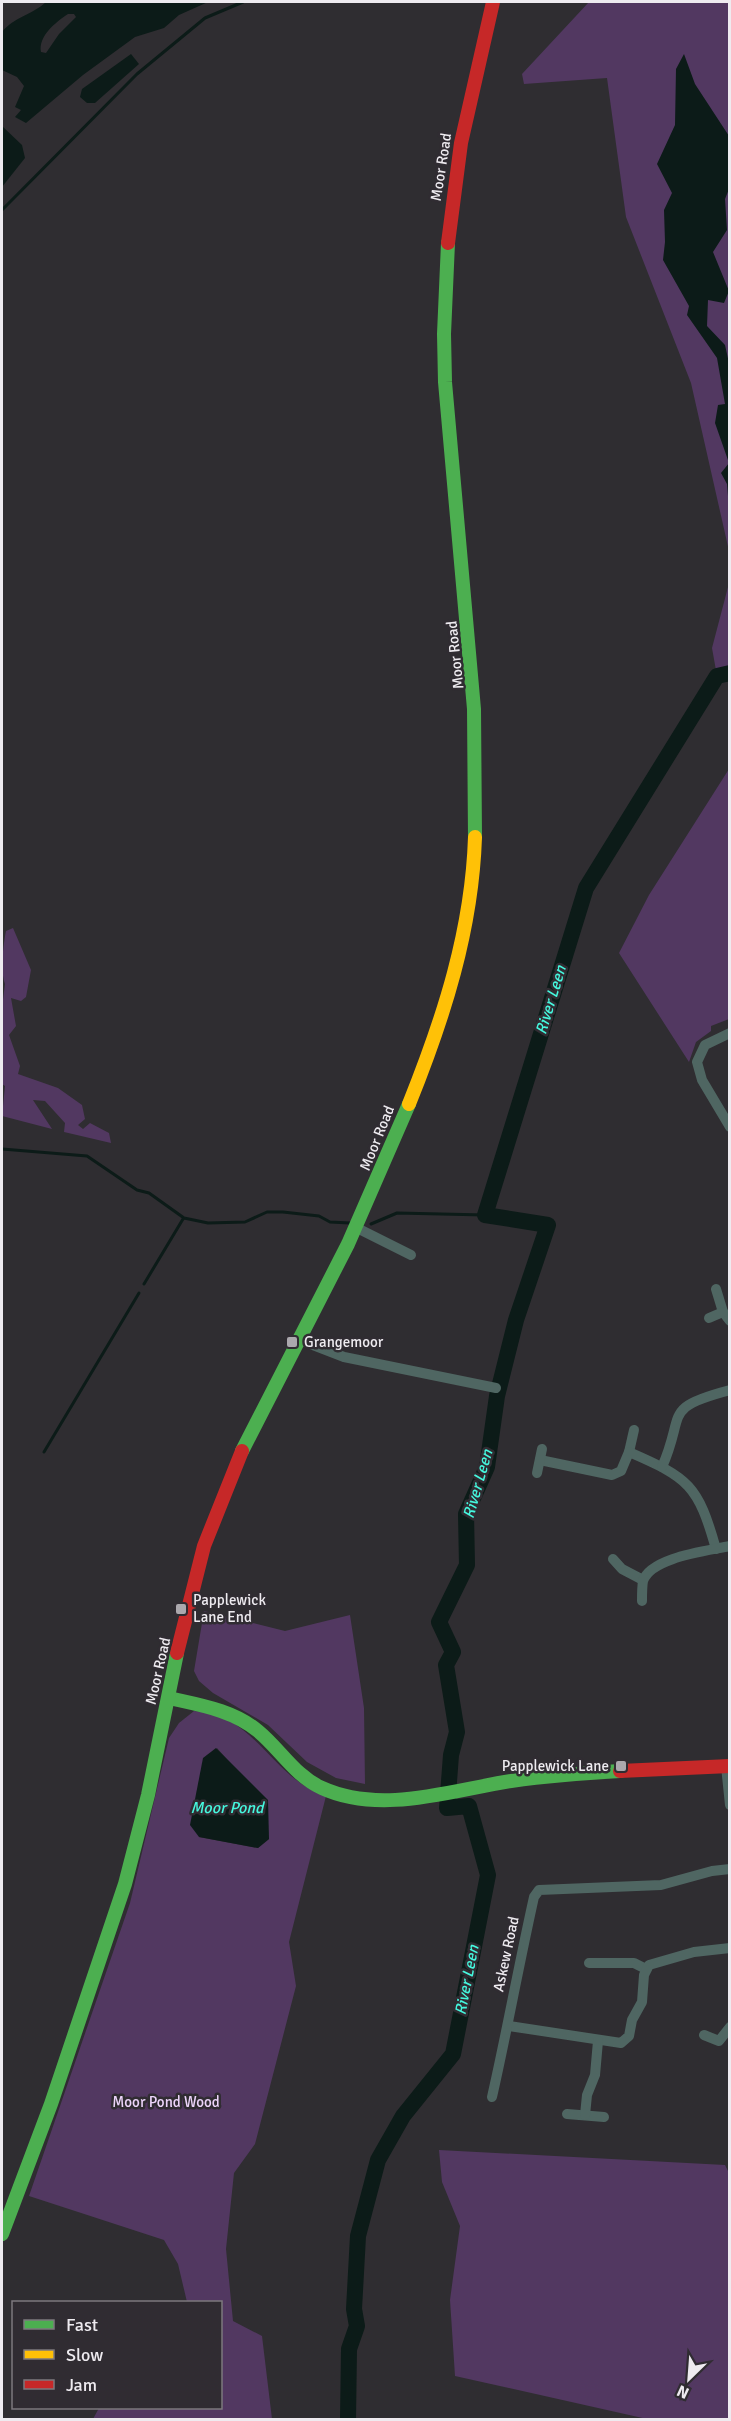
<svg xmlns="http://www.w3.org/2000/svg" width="731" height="2421" font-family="Signika,sans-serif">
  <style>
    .green { fill: #523861; fill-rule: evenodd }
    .water { fill: #0c1b18; fill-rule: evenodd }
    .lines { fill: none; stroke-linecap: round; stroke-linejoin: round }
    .stream { stroke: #0c1b18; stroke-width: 3 }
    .river { stroke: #0c1b18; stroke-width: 16 }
    .street { stroke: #4f6662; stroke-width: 10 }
    .fast { stroke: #4caf50; stroke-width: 14 }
    .slow { stroke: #ffc107; stroke-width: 14 }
    .jam { stroke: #c62828; stroke-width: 14 }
    .poi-dot { fill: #aba8ad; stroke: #302c32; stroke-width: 2 }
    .labels { text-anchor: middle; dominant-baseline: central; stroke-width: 5; stroke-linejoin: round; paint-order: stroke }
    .street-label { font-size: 15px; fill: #eeebf0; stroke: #302c32 }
    .poi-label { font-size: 15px; fill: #eeebf0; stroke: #302c32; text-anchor: start }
    .park-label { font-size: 15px; fill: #ecd4fa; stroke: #302c32 }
    .water-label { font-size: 16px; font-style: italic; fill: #45f8de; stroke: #302c32 }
  </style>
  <rect width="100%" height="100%" fill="#2f2d31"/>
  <g class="green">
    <polygon points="589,2 729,2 729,673 717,676 712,648 728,587 729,551 691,383 626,217 607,78 524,84 522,74"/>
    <polygon points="729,769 729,1019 711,1026 711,1031 696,1042 689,1062 619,953 649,895"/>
    <path d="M13 928 31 970 26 997 21 1001 11 998 16 1026 9 1035 20 1066 18 1074 58 1088 82 1105 85 1119 78 1125 83 1129 90 1123 109 1133 111 1143 64 1132 65 1123 45 1101 33 1100 52 1129 2 1116 5 1086 2 1084V1007L5 984C0 971 3 946 6 931Z"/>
    <polygon points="204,1611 285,1631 350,1615 364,1708 365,1784 336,1778 307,1762 268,1725 213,1693 199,1681 194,1671"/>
    <path d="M194 1711C256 1714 272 1779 326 1796L289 1942 296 1986 255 2144 234 2173 226 2249 233 2321 262 2336 272 2419H93L99 2408H220V2302H187L178 2264 164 2240 29 2196 130 1903 169 1738 179 1723ZM217 1748 238 1772 269 1839 258 1848 199 1837Z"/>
    <polygon points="439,2150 725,2165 730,2175 729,2419 647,2419 455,2376 450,2300 460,2226 442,2182"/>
  </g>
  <g class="water">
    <path d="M46 2H208L179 15 164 28 135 37 83 75 26 123 15 117 21 110 15 107 24 86 17 77 2 70V32C14 17 32 15 46 2ZM68 14H74L76 17 59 34 46 53 41 52C38 36 56 22 68 14Z"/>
    <polygon points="131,54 139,64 95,103 87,103 80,97 82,89"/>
    <polygon points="684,54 695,84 729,136 729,189 725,199 727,230 713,252 729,291 724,303 708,300 707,326 725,345 729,363 729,508 727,484 721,473 729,463 715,423 718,405 725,404 717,358 687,315 689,306 663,260 665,242 664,210 672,193 657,164 675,125 676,69"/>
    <polygon points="2,126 22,145 25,158 2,187"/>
    <polygon points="216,1748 268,1800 269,1839 258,1848 199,1837 190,1825 203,1758"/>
  </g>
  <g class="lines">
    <g class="stream">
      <polyline points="2,210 137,74 205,18 243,2"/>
      <polyline points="2,1149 87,1156 137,1190 149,1193 184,1218 208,1223 245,1222 267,1212 283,1212 319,1216 330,1222 350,1223"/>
      <polyline points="371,1224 397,1213 485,1215"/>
      <polyline points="144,1284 183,1219"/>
      <polyline points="44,1452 139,1293"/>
    </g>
    <polyline class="river" points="348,2420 349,2349 357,2326 354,2309 358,2236 378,2160 403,2116 453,2054 488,1875 469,1806 447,1808 451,1755 457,1732 446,1665 453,1652 439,1622 467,1565 466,1514 487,1467 497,1396 516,1320 548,1225 485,1215 586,888 717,676 730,673"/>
    <g class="street">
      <polyline points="730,1033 705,1045 697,1062 702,1080 730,1127"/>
      <polyline points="357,1228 411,1255"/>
      <polyline points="716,1289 723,1312 730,1321"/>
      <polyline points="709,1318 723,1312"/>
      <polyline points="300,1340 344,1357 496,1388"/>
      <polyline points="629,1452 634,1430"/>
      <path d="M540 1460 612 1475 621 1471 629 1452C689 1478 698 1485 716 1549"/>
      <path d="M662 1467C686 1413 661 1408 730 1390"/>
      <polyline points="537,1473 542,1449"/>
      <polyline points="613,1559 622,1569 643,1580"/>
      <path d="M642 1601C642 1595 642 1587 643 1581 651 1557 708 1551 730 1546"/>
      <polyline points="726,1766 730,1805"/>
      <polyline points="589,1963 634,1963 646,1969"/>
      <polyline points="509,2026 621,2043 629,2036 632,2020 642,2002 644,1975 649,1965 694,1952 730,1948"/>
      <polyline points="704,2035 719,2041 730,2027"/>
      <path d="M492 2097C507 2031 519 1964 534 1897L539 1890 661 1885 712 1871 730 1869"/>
      <polyline points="567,2114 604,2117"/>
      <polyline points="585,2115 587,2095 595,2075 598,2041"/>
    </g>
    <g class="fast">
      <polyline points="448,243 444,334 445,382 474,709 475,837"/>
      <polyline points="242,1451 348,1244 409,1104"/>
      <path d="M169 1698C200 1705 233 1710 258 1731 280 1749 295 1776 322 1788 381 1815 452 1790 511 1781 547 1776 584 1773 620 1771"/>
      <polyline points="2,2234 51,2104 125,1884 148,1795 177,1653"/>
    </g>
    <path class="slow" d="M409 1104C444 1017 472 930 475 837"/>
    <g class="jam">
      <polyline points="448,243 461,143 493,2"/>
      <polyline points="177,1653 204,1546 242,1451"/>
      <polyline points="620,1771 730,1766"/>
    </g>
  </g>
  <g class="poi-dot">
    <rect x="286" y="1336" width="12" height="12" rx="3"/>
    <rect x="175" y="1603" width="12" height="12" rx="3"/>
    <rect x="615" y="1760" width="12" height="12" rx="3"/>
  </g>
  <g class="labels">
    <g class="street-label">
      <text transform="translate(441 167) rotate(-81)">Moor Road</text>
      <text transform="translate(455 655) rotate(-96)">Moor Road</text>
      <text transform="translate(377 1138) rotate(-68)">Moor Road</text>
      <text transform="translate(158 1671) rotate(-77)">Moor Road</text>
      <text transform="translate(506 1954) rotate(-78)">Askew Road</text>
    </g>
    <g class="poi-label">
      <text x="304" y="1342">Grangemoor</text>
      <text x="193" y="1600">Papplewick<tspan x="193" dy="17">Lane End</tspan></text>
      <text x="609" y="1766" text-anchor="end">Papplewick Lane</text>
    </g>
    <g class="park-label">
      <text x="166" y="2102">Moor Pond Wood</text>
    </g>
    <g class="water-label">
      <text transform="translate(551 1000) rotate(-73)">River Leen</text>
      <text transform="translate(478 1484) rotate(-74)">River Leen</text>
      <text x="227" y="1808">Moor Pond</text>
      <text transform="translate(467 1980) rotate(-79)">River Leen</text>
    </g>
  </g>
  <rect width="731" height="2421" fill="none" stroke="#eeebf0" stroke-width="6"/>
  <rect x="12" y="2301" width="210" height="108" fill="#302c32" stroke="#7c787e" stroke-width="1.5"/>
  <rect x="24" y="2320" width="30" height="9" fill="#4caf50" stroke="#7c787e" stroke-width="1.5"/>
  <text x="66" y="2331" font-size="18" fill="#eeebf0">Fast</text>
  <rect x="24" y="2350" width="30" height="9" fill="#ffc107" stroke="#7c787e" stroke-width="1.5"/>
  <text x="66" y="2361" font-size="18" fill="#eeebf0">Slow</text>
  <rect x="24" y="2380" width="30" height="9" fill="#c62828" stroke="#7c787e" stroke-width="1.5"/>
  <text x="66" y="2391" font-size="18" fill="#eeebf0">Jam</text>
  <g transform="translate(689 2379) rotate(205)" stroke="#302c32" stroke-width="4.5" paint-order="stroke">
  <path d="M0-4.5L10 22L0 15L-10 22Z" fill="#eeebf0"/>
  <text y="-9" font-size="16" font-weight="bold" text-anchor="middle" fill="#eeebf0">N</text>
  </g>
</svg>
